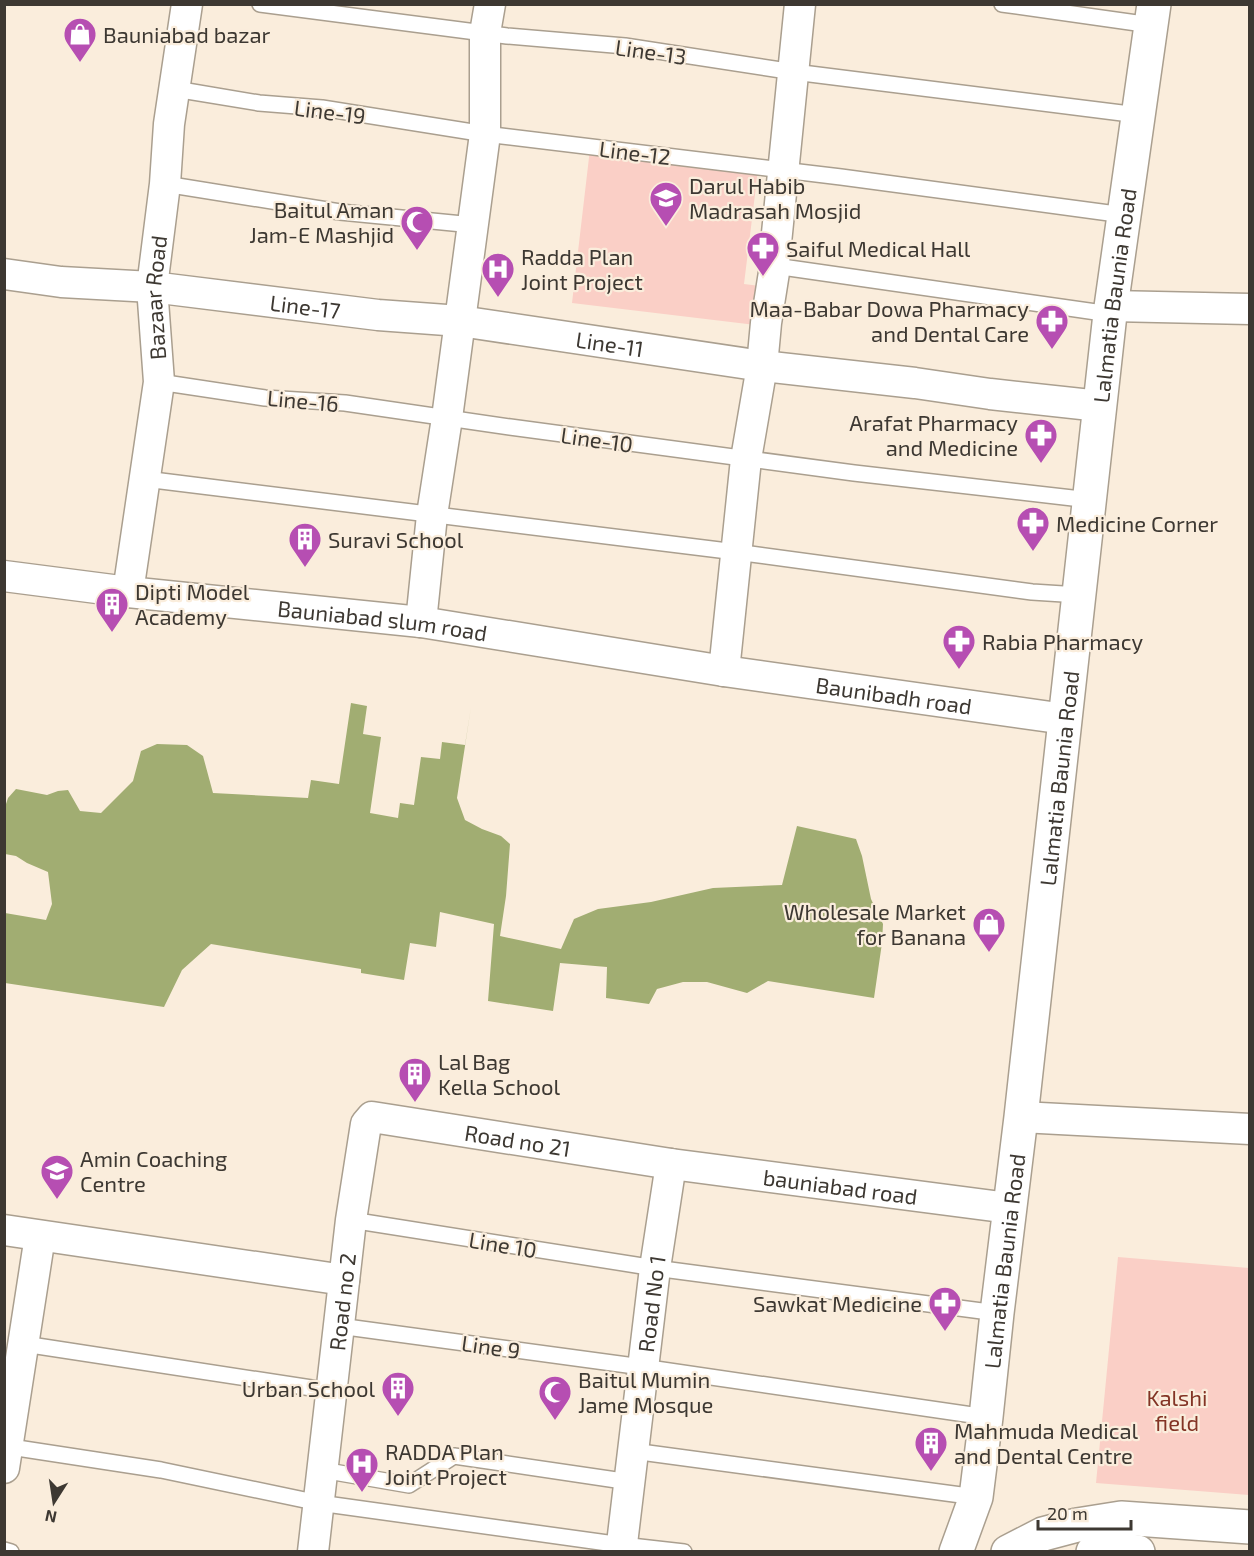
<svg xmlns="http://www.w3.org/2000/svg" width="1254" height="1556" font-family="'Exo 2',sans-serif">
  <style>
    .green { fill: #facfc6 }
    .water { fill: #a1ad72 }
    .lines { fill: none; stroke-linecap: round; stroke-linejoin: round }
    .lane-casing { stroke: #aa9f8f; stroke-width: 18 }
    .street-casing { stroke: #aa9f8f; stroke-width: 33 }
    .secondary-casing { stroke: #aa9f8f; stroke-width: 36 }
    .primary-casing { stroke: #aa9f8f; stroke-width: 36 }
    .lane { stroke: #fff; stroke-width: 15 }
    .street { stroke: #fff; stroke-width: 30 }
    .secondary { stroke: #fff; stroke-width: 33 }
    .primary { stroke: #fff; stroke-width: 33 }
    .labels { text-anchor: middle; dominant-baseline: central; stroke-width: 4.5; stroke-linejoin: round; paint-order: stroke }
    .poi-label { font-size: 22px; fill: #3d3832; stroke: #faeddc; text-anchor: start }
    .street-label { font-size: 22px; fill: #3d3832; stroke: #faeddc }
    .park-label { font-size: 22px; fill: #833425; stroke: #faeddc }
  </style>
  <rect width="100%" height="100%" fill="#faeddc"/>
  <g class="green">
    <polygon points="590,149 758,170 744,284 768,287 764,326 572,303"/>
    <polygon points="1118,1257 1249,1268 1249,1495 1096,1483"/>
  </g>
  <polygon class="water" points="351,703 367,706 363,734 381,737 370,813 398,818 400,803 414,805 421,757 440,759 442,742 465,745 471,707 457,798 465,820 482,829 501,836 510,844 506,896 500,936 561,949 574,919 598,909 651,902 713,888 782,885 797,826 856,839 862,856 871,899 883,924 882,943 874,998 768,981 747,993 707,982 683,982 657,989 649,1004 606,998 607,967 560,963 553,1011 488,1001 494,924 440,912 436,947 410,943 404,980 361,973 361,969 211,944 182,970 164,1007 5,983 5,913 46,920 52,904 48,872 27,863 16,856 5,854 5,807 8,798 16,789 47,795 58,791 68,790 80,811 101,813 133,781 141,751 157,744 187,745 203,756 213,793 308,798 311,780 339,784"/>
  <g class="lines">
    <defs>
      <g id="lane">
        <polyline points="260,4 507,36 625,46 794,72 1138,115"/>
        <polyline points="1002,4 1151,25"/>
        <polyline points="175,89 259,103 322,108 485,134 841,177 1124,215"/>
        <polyline points="165,184 340,212 473,225"/>
        <polyline points="775,266 1110,314"/>
        <polyline points="159,382 265,398 345,403 510,427 854,473 1090,500"/>
        <polyline points="145,479 736,552 1032,592 1079,595"/>
        <polyline points="351,1220 655,1268 997,1313"/>
        <polyline points="339,1326 642,1367 986,1417"/>
        <polyline points="24,1344 331,1391"/>
        <polyline points="4,1446 161,1470 319,1503 622,1545 684,1552"/>
        <polyline points="633,1451 976,1497"/>
        <polyline points="322,1470 409,1485 454,1456 630,1482"/>
        <polyline points="4,1550 11,1552"/>
      </g>
      <g id="street">
        <path id="s1" d="M4 274 61 282 152 287 378 315 460 321 762 366 915 383 990 394 1100 406"/>
        <polyline points="1111,306 1250,309"/>
        <path id="s2" d="M4 576 128 592 421 622 724 671 1065 719"/>
        <path id="s3" d="M128 592 159 382 152 287 165 184 169 124 187 4"/>
        <polyline points="421,622 432,515 447,418 485,134 485,33 490,4"/>
        <polyline points="724,671 746,459 762,366 766,323 775,266 774,263 800,4"/>
        <polyline points="1021,1117 1250,1129"/>
        <polyline points="4,1230 344,1280"/>
        <polyline points="4,1468 40,1236"/>
        <path id="s4" d="M313 1552 351 1220 366 1124 372 1117 671 1164 1009 1208"/>
        <path id="s5" d="M621 1552 655 1268 671 1164"/>
      </g>
      <g id="secondary">
        <path id="s6" d="M956 1552 976 1497 986 1417 997 1313 1021 1117 1110 314 1154 4"/>
      </g>
      <g id="primary">
        <polyline points="1008,1552 1043,1534 1077,1525 1121,1518 1250,1527"/>
        <polyline points="1093,1552 1124,1550 1138,1552"/>
      </g>
    </defs>
    <use href="#lane" class="lane-casing"/>
    <use href="#street" class="street-casing"/>
    <use href="#secondary" class="secondary-casing"/>
    <use href="#primary" class="primary-casing"/>
    <use href="#lane" class="lane"/>
    <use href="#street" class="street"/>
    <use href="#secondary" class="secondary"/>
    <use href="#primary" class="primary"/>
  </g>
  <defs>
    <symbol id="shop-pin" viewBox="-11 -11 22 30"><path d="M0 17L-7.5 6A9.5 9.5 0 1 1 7.5 6Z" fill="#b64eb2" stroke="#faeddc"/><path d="M-5-2.5h2.3a2.7 3.5 0 0 1 5.4 0H5L5.5 6h-11ZM-1.5-2.5h3a1.5 2.3 0 0 0-3 0Z" fill="#fff"/></symbol>
    <symbol id="school-pin" viewBox="-11 -11 22 30"><path d="M0 17L-7.5 6A9.5 9.5 0 1 1 7.5 6Z" fill="#b64eb2" stroke="#faeddc"/><path d="M0-5L7-2L0 1L-7-2ZM-4 1L0 2.5L4 1V4Q0 6-4 4Z" fill="#fff"/></symbol>
    <symbol id="mosque-pin" viewBox="-11 -11 22 30"><path d="M0 17L-7.5 6A9.5 9.5 0 1 1 7.5 6Z" fill="#b64eb2" stroke="#faeddc"/><path d="M3.5-4.9A6 6 0 1 0 3.5 4.9A5 5 0 1 1 3.5-4.9Z" fill="#fff"/></symbol>
    <symbol id="pharmacy-pin" viewBox="-11 -11 22 30"><path d="M0 17L-7.5 6A9.5 9.5 0 1 1 7.5 6Z" fill="#b64eb2" stroke="#faeddc"/><path d="M-2-6h4v4h4v4h-4v4h-4v-4h-4v-4h4Z" fill="#fff"/></symbol>
    <symbol id="hospital-pin" viewBox="-11 -11 22 30"><path d="M0 17L-7.5 6A9.5 9.5 0 1 1 7.5 6Z" fill="#b64eb2" stroke="#faeddc"/><path d="M-5-5h3v3.5h4V-5h3V5h-3V1.5h-4V5h-3Z" fill="#fff"/></symbol>
    <symbol id="building-pin" viewBox="-11 -11 22 30"><path d="M0 17L-7.5 6A9.5 9.5 0 1 1 7.5 6Z" fill="#b64eb2" stroke="#faeddc"/><path d="M-4-6H4V6H1V3H-1V6H-4ZM-2.5-4.3h1.7v1.8h-1.7ZM.8-4.3h1.7v1.8H.8ZM-2.5-1h1.7V.8h-1.7ZM.8-1h1.7V.8H.8Z" fill="#fff"/></symbol>
  </defs>
  <g fill-rule="evenodd">
    <use href="#shop-pin" x="61" y="15" width="38" height="52"/>
    <use href="#school-pin" x="647" y="179" width="38" height="52"/>
    <use href="#mosque-pin" x="398" y="203" width="38" height="52"/>
    <use href="#pharmacy-pin" x="744" y="229" width="38" height="52"/>
    <use href="#hospital-pin" x="479" y="250" width="38" height="52"/>
    <use href="#pharmacy-pin" x="1033" y="302" width="38" height="52"/>
    <use href="#pharmacy-pin" x="1022" y="416" width="38" height="52"/>
    <use href="#pharmacy-pin" x="1014" y="504" width="38" height="52"/>
    <use href="#building-pin" x="286" y="520" width="38" height="52"/>
    <use href="#building-pin" x="93" y="585" width="38" height="52"/>
    <use href="#pharmacy-pin" x="940" y="622" width="38" height="52"/>
    <use href="#shop-pin" x="970" y="905" width="38" height="52"/>
    <use href="#building-pin" x="396" y="1055" width="38" height="52"/>
    <use href="#school-pin" x="38" y="1152" width="38" height="52"/>
    <use href="#pharmacy-pin" x="926" y="1284" width="38" height="52"/>
    <use href="#building-pin" x="379" y="1369" width="38" height="52"/>
    <use href="#mosque-pin" x="536" y="1373" width="38" height="52"/>
    <use href="#building-pin" x="912" y="1424" width="38" height="52"/>
    <use href="#hospital-pin" x="343" y="1445" width="38" height="52"/>
  </g>
  <g class="labels">
    <g class="poi-label">
      <text x="103" y="34">Bauniabad bazar</text>
      <text x="689" y="185">Darul Habib<tspan x="689" dy="25">Madrasah Mosjid</tspan></text>
      <text x="394" y="209" text-anchor="end">Baitul Aman<tspan x="394" dy="25">Jam-E Mashjid</tspan></text>
      <text x="786" y="248">Saiful Medical Hall</text>
      <text x="521" y="256">Radda Plan<tspan x="521" dy="25">Joint Project</tspan></text>
      <text x="1029" y="308" text-anchor="end">Maa-Babar Dowa Pharmacy<tspan x="1029" dy="25">and Dental Care</tspan></text>
      <text x="1018" y="422" text-anchor="end">Arafat Pharmacy<tspan x="1018" dy="25">and Medicine</tspan></text>
      <text x="1056" y="523">Medicine Corner</text>
      <text x="328" y="539">Suravi School</text>
      <text x="135" y="591">Dipti Model<tspan x="135" dy="25">Academy</tspan></text>
      <text x="982" y="641">Rabia Pharmacy</text>
      <text x="966" y="911" text-anchor="end">Wholesale Market<tspan x="966" dy="25">for Banana</tspan></text>
      <text x="438" y="1061">Lal Bag<tspan x="438" dy="25">Kella School</tspan></text>
      <text x="80" y="1158">Amin Coaching<tspan x="80" dy="25">Centre</tspan></text>
      <text x="922" y="1303" text-anchor="end">Sawkat Medicine</text>
      <text x="578" y="1379">Baitul Mumin<tspan x="578" dy="25">Jame Mosque</tspan></text>
      <text x="375" y="1388" text-anchor="end">Urban School</text>
      <text x="954" y="1430">Mahmuda Medical<tspan x="954" dy="25">and Dental Centre</tspan></text>
      <text x="385" y="1451">RADDA Plan<tspan x="385" dy="25">Joint Project</tspan></text>
    </g>
    <g class="street-label">
      <text transform="translate(651 51) rotate(8)">Line-13</text>
      <text transform="translate(330 111) rotate(7)">Line-19</text>
      <text transform="translate(635 152) rotate(7)">Line-12</text>
      <text stroke="none"><textPath href="#s6" startOffset="1268">Lalmatia Baunia Road</textPath></text>
      <text stroke="none"><textPath href="#s3" startOffset="297">Bazaar Road</textPath></text>
      <text stroke="none"><textPath href="#s1" startOffset="303">Line-17</textPath></text>
      <text stroke="none"><textPath href="#s1" startOffset="610">Line-11</textPath></text>
      <text transform="translate(303 400) rotate(5)">Line-16</text>
      <text transform="translate(597 439) rotate(8)">Line-10</text>
      <text stroke="none"><textPath href="#s2" startOffset="381">Bauniabad slum road</textPath></text>
      <text stroke="none"><textPath href="#s2" startOffset="898">Baunibadh road</textPath></text>
      <text stroke="none"><textPath href="#s6" startOffset="782">Lalmatia Baunia Road</textPath></text>
      <text stroke="none"><textPath href="#s4" startOffset="588">Road no 21</textPath></text>
      <text stroke="none"><textPath href="#s4" startOffset="914">bauniabad road</textPath></text>
      <text transform="translate(503 1244) rotate(9)">Line 10</text>
      <text stroke="none"><textPath href="#s6" startOffset="296">Lalmatia Baunia Road</textPath></text>
      <text stroke="none"><textPath href="#s4" startOffset="252">Road no 2</textPath></text>
      <text stroke="none"><textPath href="#s5" startOffset="250">Road No 1</textPath></text>
      <text transform="translate(491 1346) rotate(8)">Line 9</text>
    </g>
    <g class="park-label">
      <text x="1177" y="1397">Kalshi<tspan x="1177" dy="25">field</tspan></text>
    </g>
  </g>
  <rect width="1254" height="1556" fill="none" stroke="#3d3832" stroke-width="12"/>
  <g transform="translate(54 1502) rotate(192)" stroke="#faeddc" stroke-width="4.5" paint-order="stroke">
  <path d="M0-4.5L10 22L0 15L-10 22Z" fill="#3d3832"/>
  <text y="-9" font-size="16" font-weight="bold" text-anchor="middle" fill="#3d3832">N</text>
  </g>
  <path d="M1038 1520v9h93v-9" fill="none" stroke="#3d3832" stroke-width="3"/>
  <text x="1047" y="1520" font-size="18" fill="#3d3832" stroke="#faeddc" stroke-width="4.5" paint-order="stroke">20 m</text>
</svg>
